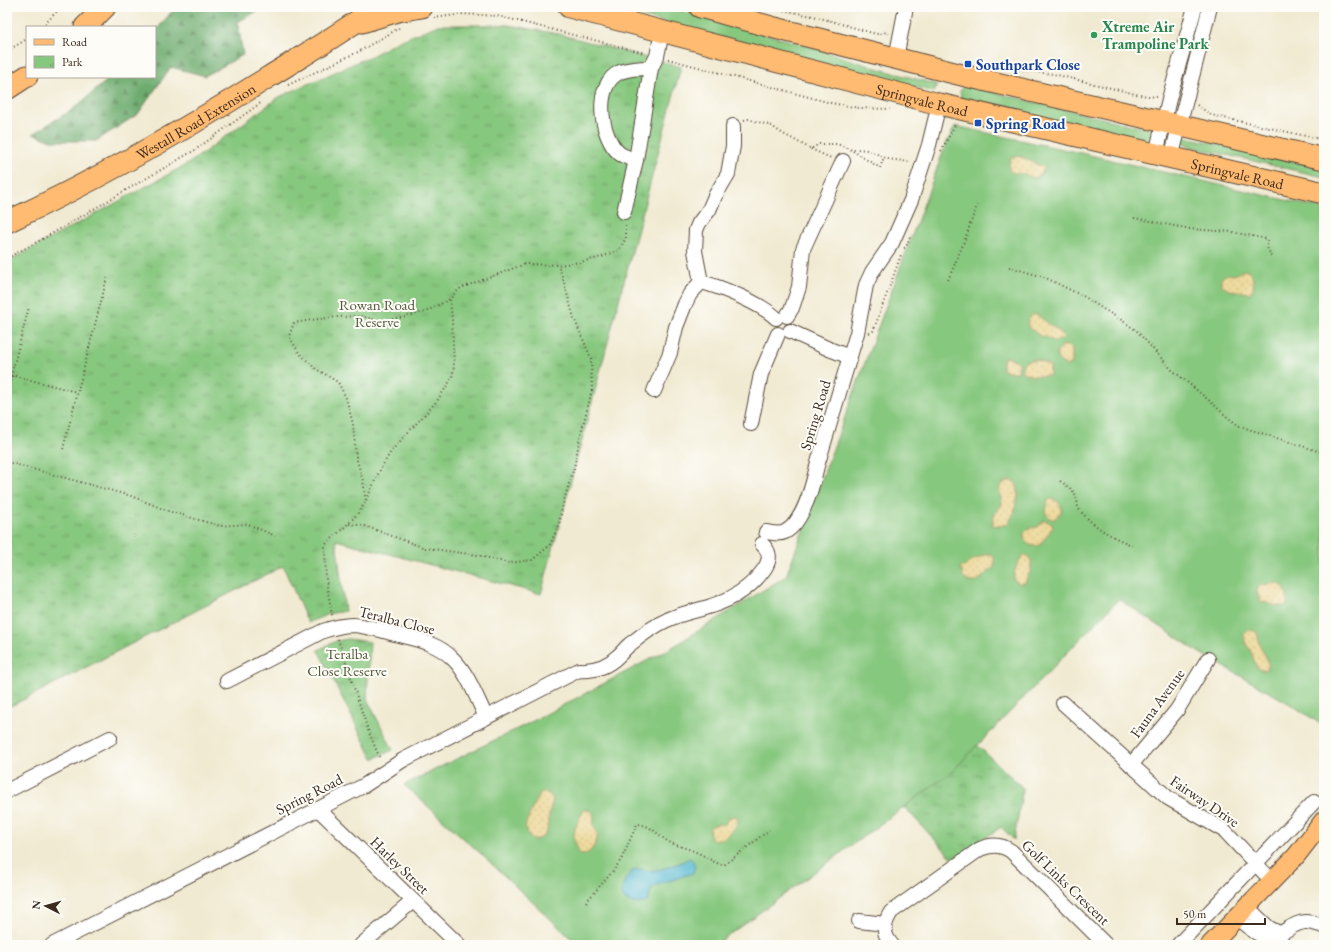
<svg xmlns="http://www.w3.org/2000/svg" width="1331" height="952" font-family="'EB Garamond',serif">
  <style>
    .grass { fill: #87c87f; stroke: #61794e }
    .forest { fill: url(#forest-firs); stroke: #546b46 }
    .sand { fill: url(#sand-dots); stroke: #94825e }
    .park { fill: url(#park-tufts); stroke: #61794e }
    .water { fill: #51b7d0; stroke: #467077 }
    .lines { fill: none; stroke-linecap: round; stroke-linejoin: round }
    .minor-casing { stroke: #564739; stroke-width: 16 }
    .major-casing { stroke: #564739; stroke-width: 20 }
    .highway-casing { stroke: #564739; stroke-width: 23 }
    .path { stroke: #564739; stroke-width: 2; stroke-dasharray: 1 3; stroke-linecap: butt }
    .minor { stroke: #fff; stroke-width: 14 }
    .major { stroke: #ffbb71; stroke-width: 18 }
    .highway { stroke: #ffbb71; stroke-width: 21 }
    .leisure-dot { fill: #2e9e5b; stroke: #fdfcf7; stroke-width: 1.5 }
    .transit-dot { fill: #1a4fb4; stroke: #fdfcf7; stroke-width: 1.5 }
    .labels { text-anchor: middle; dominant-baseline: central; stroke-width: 4; stroke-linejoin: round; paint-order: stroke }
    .leisure-label { font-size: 15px; font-weight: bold; fill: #27864d; stroke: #fdfcf7; text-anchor: start }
    .transit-label { font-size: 15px; font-weight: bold; fill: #164399; stroke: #fdfcf7; text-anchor: start }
    .street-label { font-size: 15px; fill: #3b2a1e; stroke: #fdfcf7 }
    .park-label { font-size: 15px; fill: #52593b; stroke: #fdfcf7 }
  </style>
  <defs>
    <pattern id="forest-firs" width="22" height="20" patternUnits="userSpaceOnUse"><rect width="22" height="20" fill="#6dac6e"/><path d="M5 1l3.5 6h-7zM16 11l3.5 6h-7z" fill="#5b8c5a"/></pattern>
    <pattern id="sand-dots" width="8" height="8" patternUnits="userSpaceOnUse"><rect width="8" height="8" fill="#eeda9e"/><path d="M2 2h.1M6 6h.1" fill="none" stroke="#cdbb88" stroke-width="1.8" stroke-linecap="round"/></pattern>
    <pattern id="park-tufts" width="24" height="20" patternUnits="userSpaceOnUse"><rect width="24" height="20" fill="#87c87f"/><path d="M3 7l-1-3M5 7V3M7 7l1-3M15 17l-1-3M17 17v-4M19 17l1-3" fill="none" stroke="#70a367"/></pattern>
  </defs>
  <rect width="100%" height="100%" fill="#fdfcf7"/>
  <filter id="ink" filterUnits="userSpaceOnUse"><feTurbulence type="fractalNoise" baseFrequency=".025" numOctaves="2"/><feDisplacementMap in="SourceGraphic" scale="8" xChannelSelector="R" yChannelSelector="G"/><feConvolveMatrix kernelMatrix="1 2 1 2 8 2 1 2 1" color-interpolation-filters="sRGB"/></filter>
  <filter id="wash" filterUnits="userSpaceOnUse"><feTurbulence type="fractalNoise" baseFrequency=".012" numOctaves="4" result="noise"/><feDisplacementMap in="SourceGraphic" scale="16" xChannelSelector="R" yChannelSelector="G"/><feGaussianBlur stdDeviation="0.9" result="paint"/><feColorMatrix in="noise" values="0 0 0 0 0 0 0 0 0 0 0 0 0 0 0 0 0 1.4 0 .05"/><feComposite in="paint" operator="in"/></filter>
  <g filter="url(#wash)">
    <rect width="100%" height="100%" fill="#f1ead2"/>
    <g class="grass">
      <polygon points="605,7 668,7 805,45 879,69 931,83 936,85 936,89 934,92"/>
      <polygon points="964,86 967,86 1152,130 1154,134 1150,138 1127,138 961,99 960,91"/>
      <polygon points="955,126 1081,153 1324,209 1324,723 1322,725 1292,705 1200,653 1119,599 952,772 715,945 578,945 480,853 404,785 535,720 671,648 786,576 946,144"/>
      <polygon points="1186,137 1324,168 1324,177 1191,147 1182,142 1182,138"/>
    </g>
    <polygon class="forest" points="182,7 264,7 238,22 243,55 205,76 171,67 138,114 96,141 53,141 32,134 72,110 111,77 155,77 155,32 172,11"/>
    <g class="sand">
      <path d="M1015 156C1026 156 1034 166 1045 166 1043 172 1038 180 1031 177 1027 176 1028 175 1025 174 1018 173 1015 175 1009 170V164L1011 158Z"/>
      <path d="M1247 270 1250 272C1253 279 1256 287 1250 293L1229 290 1221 285V279C1229 270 1230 277 1237 274 1241 272 1243 270 1247 270Z"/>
      <path d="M1036 314 1062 334 1064 338 1063 339 1053 341 1046 337 1040 336 1028 327C1026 321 1030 315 1036 314Z"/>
      <polygon points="1068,345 1072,348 1072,363 1067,366 1059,361 1056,354 1062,346"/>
      <polygon points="1004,357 1008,357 1019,362 1018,372 1012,372 1003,370 1002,368"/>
      <polygon points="1031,360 1037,360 1050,366 1050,374 1048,376 1032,376 1022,372 1022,368 1024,362"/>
      <polygon points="1010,480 1016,483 1018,490 1018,496 1016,502 1015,511 1008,524 999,526 992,525 994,515 1000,507 1002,503 999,489 1003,483"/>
      <path d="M1051 499 1057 501 1061 506V512L1054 520C1042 515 1047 511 1048 500Z"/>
      <path d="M1044 520 1053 524C1052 532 1043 539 1039 546L1029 545 1024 539V533L1029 528 1038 527Z"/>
      <path d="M991 554C995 557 995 563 994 567 991 570 989 571 986 574 977 581 974 587 963 577L962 571H960V567H964C969 561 983 554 991 554Z"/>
      <path d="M1026 555 1031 560V573H1029L1025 583H1019L1014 580C1013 572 1018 558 1026 555Z"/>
      <path d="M1278 583 1285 588V591L1287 594V603L1285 606H1277L1260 601 1257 592V588C1263 583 1270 584 1278 583Z"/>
      <path d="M1249 630 1255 631 1258 635C1258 649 1266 652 1269 665L1266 670C1254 672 1255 659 1251 652 1248 646 1243 641 1244 634Z"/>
      <path d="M541 792H544C559 797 550 805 549 815 547 827 550 838 533 840 520 829 527 822 532 809 534 803 537 798 541 792Z"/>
      <path d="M584 810C596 810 594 816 593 826 594 826 596 831 597 832 599 840 592 853 583 855L579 853C578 847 574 841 574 838 574 827 579 819 584 810Z"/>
      <path d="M734 816H736L738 820C736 830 723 843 712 839 705 826 713 824 725 824L728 818Z"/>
    </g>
    <g class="park">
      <polygon points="438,25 508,25 559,34 681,67 541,594 336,540 345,611 328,614 308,623 283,566 7,708 7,262 191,162 279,97 373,55 397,42"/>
      <polygon points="348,639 370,642 367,699 393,750 373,759 318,650 336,641"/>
      <polygon points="977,745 1023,788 1014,840 1001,827 954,860 904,807 952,772"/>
    </g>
    <path class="water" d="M689 858 691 859C695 862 696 868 693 873L654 886C649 890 651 897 647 902 643 904 639 904 634 903 614 901 623 881 632 871L641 869 652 871 659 870 680 863Z"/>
  </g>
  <g filter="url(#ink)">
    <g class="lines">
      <defs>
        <g id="minor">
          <polyline points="896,58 906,7"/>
          <polyline points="1156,154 1169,99 1195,7"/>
          <polyline points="1171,158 1210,7"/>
          <path d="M636 160C631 158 623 157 619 153 600 137 593 84 620 72 630 68 641 68 651 68"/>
          <polyline points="624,212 636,160 651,68 657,56 662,32"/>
          <polyline points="701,282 695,251 696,230 699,223 709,210 715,196 728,174 733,146 733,126"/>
          <path d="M701 282C721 287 762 304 776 318"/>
          <polyline points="787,316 792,308 799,287 803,249 843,161"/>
          <polyline points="790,331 829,349 850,357"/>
          <polyline points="654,391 670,353 676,327 685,304 690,294 701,282"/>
          <polyline points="751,424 761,374 778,334"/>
          <path d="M766 532C772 533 779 535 785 532 803 523 813 484 817 466L857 333 866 285 872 272 892 243 911 200 929 145 939 104"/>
          <path d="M227 681 323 631C332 628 342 625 353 625 367 626 381 630 395 634 415 639 438 643 453 659 468 673 477 699 486 717"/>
          <polyline points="1063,703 1168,798 1225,831 1272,881"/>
          <polyline points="1131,765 1177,710 1208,659"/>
          <polyline points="7,791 110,738"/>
          <polyline points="318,809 459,945"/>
          <polyline points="1247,907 1269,928 1281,934"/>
          <path d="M1237 918C1245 924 1255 934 1265 936 1281 939 1291 922 1306 922 1312 922 1318 925 1324 926"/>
          <polyline points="859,921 885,924"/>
          <path d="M52 945 365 785 403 760 579 670C594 671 608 666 618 656 622 653 625 648 629 645 639 637 656 625 667 620 681 613 697 611 711 606 733 599 752 587 765 568 771 558 770 552 762 544"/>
          <polyline points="361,945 413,901"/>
          <path d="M892 945C882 933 883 925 891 912L980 849C991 844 1001 844 1011 851L1106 945"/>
          <polyline points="1178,945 1314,802"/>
        </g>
        <polyline id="major" points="1210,945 1296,856 1324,820"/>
        <g id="highway">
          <path id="s1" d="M569 7 939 104 1324 193"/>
          <polyline points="700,7 775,28 966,76 1324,159"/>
          <polyline points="362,22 398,11 422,7"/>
          <polyline points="85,27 105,7"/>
          <polyline points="7,89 27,76"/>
          <path id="s2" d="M7 222C97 180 183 131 267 78 304 55 342 33 377 7"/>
        </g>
      </defs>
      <use href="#minor" class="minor-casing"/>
      <use href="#major" class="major-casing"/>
      <use href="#highway" class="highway-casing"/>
      <g class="path">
        <polyline points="768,7 817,17 876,34 887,32 889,34"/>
        <polyline points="434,18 463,14 498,16 645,53"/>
        <polyline points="42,27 61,7"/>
        <polyline points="7,51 27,39"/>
        <polyline points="668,59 831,103 859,108 890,109"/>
        <polyline points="1011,69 1053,74 1140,95 1157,97"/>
        <polyline points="288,85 360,51 399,28"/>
        <polyline points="1197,105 1211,115 1324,140"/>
        <polyline points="744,120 748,119 772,126 780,132 811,149 819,144 837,144 852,150 857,149 868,150 888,159 910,162"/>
        <polyline points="811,149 831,158"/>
        <polyline points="853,151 880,168 884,157"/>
        <polyline points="941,151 955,125"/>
        <polyline points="1134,218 1190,229 1232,232 1267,239 1267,247 1271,256"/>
        <polyline points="904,248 906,247 911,234"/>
        <polyline points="7,258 39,241 195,150 262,102"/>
        <polyline points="1009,267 1044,277 1085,297 1103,309 1120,319 1137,331 1171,369 1211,402 1226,416 1239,426 1324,453"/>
        <polyline points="948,280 964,242 977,205"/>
        <polyline points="869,333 873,331 874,329 901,255"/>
        <polyline points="7,376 15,376 77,392"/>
        <polyline points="11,376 29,307"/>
        <polyline points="7,400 13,376"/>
        <polyline points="63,449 107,278"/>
        <polyline points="7,462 131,496 168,511 220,526 248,524 275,536"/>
        <path d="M1060 481C1072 489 1077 492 1078 508 1092 526 1111 537 1132 545"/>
        <polyline points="366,500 381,468 392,450 437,401 452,378 454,366 452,320 450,299"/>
        <polyline points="349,524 365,526 425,548 477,555 509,563 532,560 549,546 559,525 564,500 574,468 580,437 592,390 591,358 574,318 563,279 558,265"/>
        <polyline points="1320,592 1324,595"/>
        <polyline points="332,615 326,580 325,545 351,521 359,512 366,501 363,481 356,457 353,424 346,398 338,382 316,369 299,353 289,336 294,323 318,319 338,317 361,316 381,321 405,317 425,312 450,299 455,293 461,288 525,264 558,265 580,262 602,257 619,250 626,238 626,224"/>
        <polyline points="338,639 368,730 380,759"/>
        <path d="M586 902 614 870 621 860 637 824C652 825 657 835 669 842 677 846 687 848 696 852 706 856 713 863 724 865L769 830"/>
      </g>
      <use href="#minor" class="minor"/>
      <use href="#major" class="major"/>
      <use href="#highway" class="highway"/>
    </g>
  </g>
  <circle class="leisure-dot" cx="1094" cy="35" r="4"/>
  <g class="transit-dot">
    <rect x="964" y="60" width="8" height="8" rx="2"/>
    <rect x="974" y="119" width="8" height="8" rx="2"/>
  </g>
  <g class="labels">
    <g class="leisure-label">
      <text x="1102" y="26">Xtreme Air<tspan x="1102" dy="17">Trampoline Park</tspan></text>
    </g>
    <g class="transit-label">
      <text x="976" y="64">Southpark Close</text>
      <text x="986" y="123">Spring Road</text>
    </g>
    <g class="street-label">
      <text stroke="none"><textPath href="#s1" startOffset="365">Springvale Road</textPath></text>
      <text stroke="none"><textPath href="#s2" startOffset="214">Westall Road Extension</textPath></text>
      <text stroke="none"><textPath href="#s1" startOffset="689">Springvale Road</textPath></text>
      <text transform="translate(815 415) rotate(-73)">Spring Road</text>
      <text transform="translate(397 620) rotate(14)">Teralba Close</text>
      <text transform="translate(1157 703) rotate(-54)">Fauna Avenue</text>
      <text transform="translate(309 794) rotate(-27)">Spring Road</text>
      <text transform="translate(1205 801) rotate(34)">Fairway Drive</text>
      <text transform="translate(400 865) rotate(44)">Harley Street</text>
      <text transform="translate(1066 882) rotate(44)">Golf Links Crescent</text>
    </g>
    <g class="park-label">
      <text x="377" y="304">Rowan Road<tspan x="377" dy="17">Reserve</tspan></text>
      <text x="347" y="653">Teralba<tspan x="347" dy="17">Close Reserve</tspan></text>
    </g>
  </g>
  <rect width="1331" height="952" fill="none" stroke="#fdfcf7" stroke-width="24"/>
  <rect x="26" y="26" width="130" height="52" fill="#fdfcf7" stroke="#afa8a0"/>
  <rect x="34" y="39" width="20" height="6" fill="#ffbb71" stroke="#afa8a0"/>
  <text x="62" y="46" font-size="12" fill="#3b2a1e">Road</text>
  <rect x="34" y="56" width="20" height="12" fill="url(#park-tufts)" stroke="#afa8a0"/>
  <text x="62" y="66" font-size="12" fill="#3b2a1e">Park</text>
  <g transform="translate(46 906) rotate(276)" stroke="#fdfcf7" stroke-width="3" paint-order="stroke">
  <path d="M0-3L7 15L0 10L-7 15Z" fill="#3b2a1e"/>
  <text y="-6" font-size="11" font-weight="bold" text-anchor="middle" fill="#3b2a1e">N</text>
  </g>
  <path d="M1177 918v6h88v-6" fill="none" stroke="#3b2a1e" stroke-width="2"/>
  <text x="1183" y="918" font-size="12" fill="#3b2a1e" stroke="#fdfcf7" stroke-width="3" paint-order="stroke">50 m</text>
</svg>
